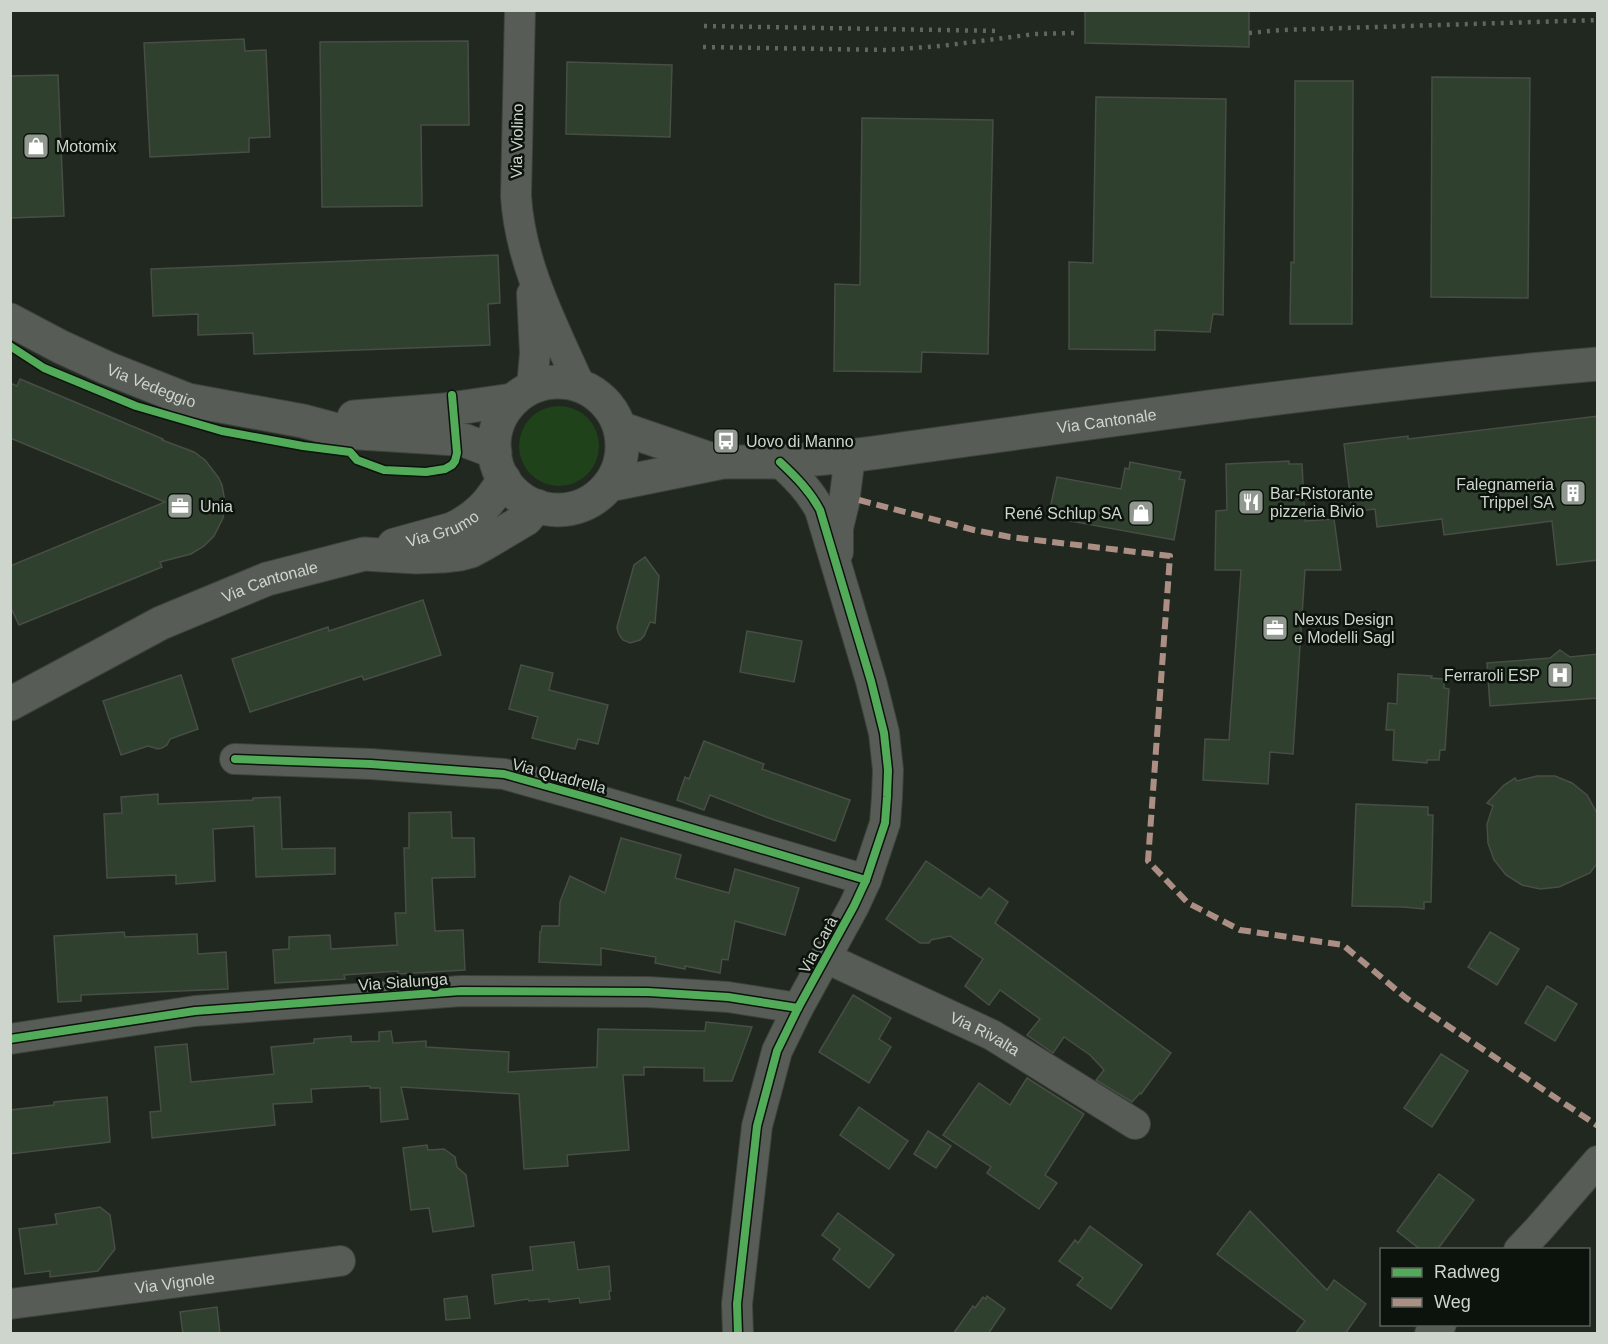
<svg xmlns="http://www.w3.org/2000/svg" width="1608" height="1344" font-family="Helvetica,sans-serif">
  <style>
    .green { fill: #1f421a }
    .building { fill: #30402e; stroke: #484d46; stroke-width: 1.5 }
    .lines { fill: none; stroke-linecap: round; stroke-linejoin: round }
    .street-casing { stroke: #3d433c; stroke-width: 32 }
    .secondary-casing { stroke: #3d433c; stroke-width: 35 }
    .street { stroke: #575d56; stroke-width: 30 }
    .secondary { stroke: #575d56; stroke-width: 33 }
    .rail { stroke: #626661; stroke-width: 4.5; stroke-dasharray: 3 6; stroke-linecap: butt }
    .quiet { stroke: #ac8f84; stroke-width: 6; stroke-dasharray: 12 6; stroke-linecap: butt }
    .cycleway-casing { stroke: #0c120c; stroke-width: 11 }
    .cycleway { stroke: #51ab58; stroke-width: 8 }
    .labels { text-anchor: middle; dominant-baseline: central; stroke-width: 5; stroke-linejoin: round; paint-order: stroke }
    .street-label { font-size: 16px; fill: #cdd5cc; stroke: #0c120c }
    .poi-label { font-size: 16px; fill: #cdd5cc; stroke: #0c120c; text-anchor: start }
  </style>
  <rect width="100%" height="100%" fill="#212820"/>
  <circle class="green" cx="559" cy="446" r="40"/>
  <g class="building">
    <polygon points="1085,10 1249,10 1249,47 1085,43"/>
    <polygon points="244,39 245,51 266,50 270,137 249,138 249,152 150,157 144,43"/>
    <polygon points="468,41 469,125 421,125 422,206 322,207 320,42"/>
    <polygon points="567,62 672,65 670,137 566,134"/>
    <polygon points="58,75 64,216 10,218 10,76"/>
    <polygon points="1432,77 1530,78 1528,298 1431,297"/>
    <polygon points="1295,81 1353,81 1352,324 1290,324 1291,262 1294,263"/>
    <polygon points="1096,97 1226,99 1223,315 1213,314 1210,332 1155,330 1155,350 1069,349 1069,262 1093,263"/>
    <polygon points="862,118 993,120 988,354 922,352 921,372 834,371 835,284 860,285"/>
    <polygon points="498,255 500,303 488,304 490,345 254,354 253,333 198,335 198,314 153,316 151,269"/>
    <polygon points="20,379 163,439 162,440 194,452 205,460 218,477 222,485 225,502 223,518 214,536 204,546 191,554 160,562 162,567 19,625 10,606 10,566 165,502 10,438 10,383 17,386"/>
    <polygon points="1598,416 1598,560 1557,565 1552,521 1444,535 1442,519 1377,527 1375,509 1352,512 1344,444 1408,436 1408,439"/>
    <polygon points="1289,461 1289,464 1302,464 1305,521 1334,519 1341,570 1305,570 1293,754 1270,752 1268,784 1203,780 1205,739 1229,740 1241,570 1215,570 1216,511 1227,510 1226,464"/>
    <polygon points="1130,462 1181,472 1179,479 1185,480 1174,540 1048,517 1057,477 1121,489 1125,468 1129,469"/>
    <polygon points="645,557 659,576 655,623 650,622 644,636 640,640 630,643 623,640 620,636 618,632 617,627 634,565"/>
    <polygon points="423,600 441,655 364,680 362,676 250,712 232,659 328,627 329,631"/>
    <polygon points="747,631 802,641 794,682 740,672"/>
    <polygon points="1560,650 1570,657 1598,654 1598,698 1490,706 1487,663 1550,658"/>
    <polygon points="521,665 553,673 549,690 608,705 598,744 578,739 575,749 532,738 538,717 509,709"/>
    <polygon points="1398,674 1432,676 1431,678 1444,679 1444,688 1449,689 1445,750 1440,750 1439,760 1427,760 1427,763 1393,760 1394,730 1386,730 1388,703 1397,704"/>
    <polygon points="181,675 198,729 170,739 167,745 162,748 158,749 148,746 121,755 103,701"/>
    <polygon points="704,741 764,764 762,769 850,800 835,841 766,817 710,795 704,810 677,800 685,777 689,779"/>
    <polygon points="1537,776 1555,776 1572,783 1587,795 1598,815 1598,862 1590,873 1559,887 1540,889 1522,885 1506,875 1494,860 1488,843 1487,824 1493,806 1487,803 1504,785 1515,778 1517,781"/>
    <polygon points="158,794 158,804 253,800 253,798 280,797 282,849 335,848 335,874 256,877 254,826 213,829 215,881 176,884 176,875 107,878 104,814 122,813 121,797"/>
    <polygon points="1356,804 1428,807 1428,815 1433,815 1431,902 1424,902 1424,909 1403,907 1352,906"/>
    <polygon points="451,812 452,838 474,838 475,877 432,878 435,931 463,930 465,970 398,974 398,971 344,975 345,979 275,983 273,950 289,949 289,937 330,935 331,949 397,945 395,913 406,913 404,848 409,848 409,813"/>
    <polygon points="621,838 681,855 675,878 729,893 735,869 799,888 785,935 735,921 728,960 722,959 720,973 685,966 685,969 655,963 656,957 601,948 601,965 539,962 540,932 541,932 542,926 559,926 560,902 570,876 605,893"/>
    <polygon points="926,861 981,898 989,888 1008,902 995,923 1171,1053 1141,1094 1140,1093 1132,1102 1096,1080 1104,1070 1090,1055 1064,1037 1053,1053 1027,1035 1040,1019 1000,990 989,1005 965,986 983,959 950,936 931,940 929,943 920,943 886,919"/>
    <polygon points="124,932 125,937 197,934 198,954 226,952 228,989 81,995 81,1001 58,1002 54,936"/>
    <polygon points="1490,932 1519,949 1497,985 1468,967"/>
    <polygon points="1547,986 1577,1004 1555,1041 1525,1023"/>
    <polygon points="853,995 891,1018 879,1039 891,1047 869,1083 819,1052"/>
    <polygon points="706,1022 752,1027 732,1081 704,1081 704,1068 644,1067 644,1075 623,1075 629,1150 567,1155 568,1166 524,1169 519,1094 401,1087 408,1119 381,1122 380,1088 370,1088 370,1086 311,1089 312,1102 273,1104 275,1125 152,1138 150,1112 161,1111 155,1047 187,1044 191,1082 274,1074 271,1047 314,1043 314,1039 351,1036 351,1042 379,1041 379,1032 391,1031 393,1043 426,1041 426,1047 509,1052 508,1072 597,1067 598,1029 705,1031"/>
    <polygon points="1441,1054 1468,1071 1432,1127 1404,1108"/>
    <polygon points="1027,1078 1084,1114 1045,1175 1057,1183 1039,1209 987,1173 991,1167 943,1135 979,1083 1010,1105"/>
    <polygon points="107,1097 110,1142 10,1154 10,1110 54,1105 54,1102"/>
    <polygon points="859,1107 908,1141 889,1169 840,1135"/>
    <polygon points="928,1131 951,1146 936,1168 914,1154"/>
    <polygon points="427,1145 428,1150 444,1149 455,1157 457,1167 466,1175 474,1226 433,1232 429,1208 411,1210 403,1148"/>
    <polygon points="1439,1174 1474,1200 1437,1250 1421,1250 1397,1231"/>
    <polygon points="100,1207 110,1215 115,1249 98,1271 50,1277 50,1271 25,1274 19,1229 57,1224 55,1214"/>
    <polygon points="1250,1211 1327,1290 1334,1280 1366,1304 1345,1334 1295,1334 1305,1321 1217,1254"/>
    <polygon points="838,1213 894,1255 869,1288 833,1259 840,1249 822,1235"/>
    <polygon points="1090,1226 1142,1265 1111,1309 1077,1285 1083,1278 1059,1261 1075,1240 1078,1243"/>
    <polygon points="574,1242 578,1270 609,1266 611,1291 609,1291 610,1299 580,1303 579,1298 549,1302 549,1299 529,1301 528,1299 495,1304 492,1275 533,1270 530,1247"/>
    <polygon points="467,1296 470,1318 446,1320 444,1299"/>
    <polygon points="987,1296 1005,1309 988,1334 953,1334 973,1306 975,1308 983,1297 986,1299"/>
    <polygon points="217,1307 220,1334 183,1334 180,1312"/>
  </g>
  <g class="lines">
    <defs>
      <g id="street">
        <path d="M520 10 516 196C520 263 553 326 580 386"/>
        <polyline points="532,294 535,353 532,387"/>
        <polyline points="838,552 838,528 844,503 850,456"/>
        <polyline points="235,759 371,764 504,774 600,801 866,880"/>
        <path id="s1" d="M826 958 992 1035 1135 1124"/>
        <polyline points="10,1039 195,1011 461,991 648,992 728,997 798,1008"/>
        <polyline points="1519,1250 1538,1230 1598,1161"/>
        <path id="s2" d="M10 1304 340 1261"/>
        <path d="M738 1334 737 1304 757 1126 777 1051 798 1008 854 906 866 880 885 823 887 797 888 770 884 733 871 681 820 510C810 491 796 477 780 462"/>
        <polyline points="1430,1334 1441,1324"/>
      </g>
      <g id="secondary">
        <path id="s3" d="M10 320 61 347 107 368 188 400 303 421 344 432 456 439 466 441 495 452"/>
        <circle cx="558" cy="446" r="64"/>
        <polyline points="354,417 443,410 513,400"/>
        <path id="s4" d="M620 428 719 462H780L850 456C1099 422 1347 385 1598 364"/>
        <polyline points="609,485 718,463"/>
        <path id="s5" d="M394 545 452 529C478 517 490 502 504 479"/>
        <path id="s6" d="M10 704 161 623 267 579 364 554 416 557 443 556 460 554 471 551 484 544 526 519 537 506"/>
      </g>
    </defs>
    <use href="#street" class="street-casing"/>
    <use href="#secondary" class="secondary-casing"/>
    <use href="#street" class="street"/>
    <use href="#secondary" class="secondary"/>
    <g class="rail">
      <polyline points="704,26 1000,31"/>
      <polyline points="1249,33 1281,30 1598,20"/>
      <polyline points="703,47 886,50 941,46 1035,34 1074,33"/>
    </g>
    <polyline class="quiet" points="859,500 974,530 1010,537 1170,556 1148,861 1188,903 1240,930 1343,945 1406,998 1598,1126"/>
    <defs>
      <g id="cycleway">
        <polyline points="10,346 44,368 136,406 222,431 303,446 350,452 357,460 384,470 426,472 445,469 452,465 455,461 457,453 452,395"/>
        <polyline points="235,759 371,764 504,774 600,801 866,880"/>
        <polyline points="10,1039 195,1011 461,991 648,992 728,997 798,1008"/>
        <path d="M738 1334 737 1304 757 1126 777 1051 798 1008 854 906 866 880 885 823 887 797 888 770 884 733 871 681 820 510C810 491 796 477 780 462"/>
      </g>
    </defs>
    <use href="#cycleway" class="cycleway-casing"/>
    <use href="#cycleway" class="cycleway"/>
  </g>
  <defs>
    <symbol id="shop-square" viewBox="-11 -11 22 22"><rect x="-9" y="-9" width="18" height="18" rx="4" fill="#919890" stroke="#0c120c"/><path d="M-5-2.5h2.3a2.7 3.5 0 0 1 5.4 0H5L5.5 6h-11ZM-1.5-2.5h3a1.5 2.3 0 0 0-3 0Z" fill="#fff"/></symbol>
    <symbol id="bus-square" viewBox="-11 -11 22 22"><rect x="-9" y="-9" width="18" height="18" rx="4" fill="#919890" stroke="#0c120c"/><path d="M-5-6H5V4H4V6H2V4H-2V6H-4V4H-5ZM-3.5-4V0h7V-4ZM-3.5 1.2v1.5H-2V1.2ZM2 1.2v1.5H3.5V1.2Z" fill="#fff"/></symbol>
    <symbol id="building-square" viewBox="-11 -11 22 22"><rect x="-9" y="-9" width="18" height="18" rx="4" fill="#919890" stroke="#0c120c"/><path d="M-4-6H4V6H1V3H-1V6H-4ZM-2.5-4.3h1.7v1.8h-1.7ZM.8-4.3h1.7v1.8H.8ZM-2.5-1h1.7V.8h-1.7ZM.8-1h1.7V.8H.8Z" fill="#fff"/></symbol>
    <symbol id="restaurant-square" viewBox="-11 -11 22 22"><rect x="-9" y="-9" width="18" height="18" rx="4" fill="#919890" stroke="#0c120c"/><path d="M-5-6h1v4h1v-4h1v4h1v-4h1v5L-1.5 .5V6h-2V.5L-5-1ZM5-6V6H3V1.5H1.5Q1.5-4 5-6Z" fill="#fff"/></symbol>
    <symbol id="office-square" viewBox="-11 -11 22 22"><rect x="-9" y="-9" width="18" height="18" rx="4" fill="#919890" stroke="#0c120c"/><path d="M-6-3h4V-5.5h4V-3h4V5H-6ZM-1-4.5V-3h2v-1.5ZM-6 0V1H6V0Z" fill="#fff"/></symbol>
    <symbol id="hospital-square" viewBox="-11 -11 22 22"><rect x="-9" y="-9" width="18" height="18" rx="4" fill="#919890" stroke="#0c120c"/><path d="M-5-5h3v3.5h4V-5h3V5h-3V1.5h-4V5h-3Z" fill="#fff"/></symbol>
  </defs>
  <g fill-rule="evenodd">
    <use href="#shop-square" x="21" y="131" width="30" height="30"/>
    <use href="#bus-square" x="711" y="426" width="30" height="30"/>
    <use href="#building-square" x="1558" y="478" width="30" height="30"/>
    <use href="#restaurant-square" x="1236" y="487" width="30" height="30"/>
    <use href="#office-square" x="165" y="491" width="30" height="30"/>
    <use href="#shop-square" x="1126" y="498" width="30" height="30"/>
    <use href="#office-square" x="1260" y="613" width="30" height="30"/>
    <use href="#hospital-square" x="1545" y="660" width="30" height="30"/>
  </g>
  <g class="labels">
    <g class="street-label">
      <text transform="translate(517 141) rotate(-89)">Via Violino</text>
      <text stroke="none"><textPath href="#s3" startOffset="156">Via Vedeggio</textPath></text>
      <text stroke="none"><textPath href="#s4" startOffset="495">Via Cantonale</textPath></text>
      <text stroke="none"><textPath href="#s5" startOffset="51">Via Grumo</textPath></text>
      <text stroke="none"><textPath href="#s6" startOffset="288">Via Cantonale</textPath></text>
      <text transform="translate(559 776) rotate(15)">Via Quadrella</text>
      <text transform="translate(818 945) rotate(-61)">Via Carà</text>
      <text transform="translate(403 982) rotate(-4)">Via Sialunga</text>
      <text stroke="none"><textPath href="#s1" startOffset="176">Via Rivalta</textPath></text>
      <text stroke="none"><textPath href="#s2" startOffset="166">Via Vignole</textPath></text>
    </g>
    <g class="poi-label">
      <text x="56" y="146">Motomix</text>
      <text x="746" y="441">Uovo di Manno</text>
      <text x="1554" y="484" text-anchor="end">Falegnameria<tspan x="1554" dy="18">Trippel SA</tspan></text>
      <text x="1270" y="493">Bar-Ristorante<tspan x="1270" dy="18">pizzeria Bivio</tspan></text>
      <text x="200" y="506">Unia</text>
      <text x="1122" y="513" text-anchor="end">René Schlup SA</text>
      <text x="1294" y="619">Nexus Design<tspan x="1294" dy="18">e Modelli Sagl</tspan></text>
      <text x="1540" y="675" text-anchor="end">Ferraroli ESP</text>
    </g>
  </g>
  <rect width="1608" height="1344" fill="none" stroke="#cdd5cc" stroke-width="24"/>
  <rect x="1380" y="1248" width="210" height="78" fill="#0c120c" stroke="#596059" stroke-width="1.5"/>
  <rect x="1392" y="1268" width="30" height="9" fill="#51ab58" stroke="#596059" stroke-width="1.5"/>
  <text x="1434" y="1278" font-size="18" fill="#cdd5cc">Radweg</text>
  <rect x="1392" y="1298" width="30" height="9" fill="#ac8f84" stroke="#596059" stroke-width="1.5"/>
  <text x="1434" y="1308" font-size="18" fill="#cdd5cc">Weg</text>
</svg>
